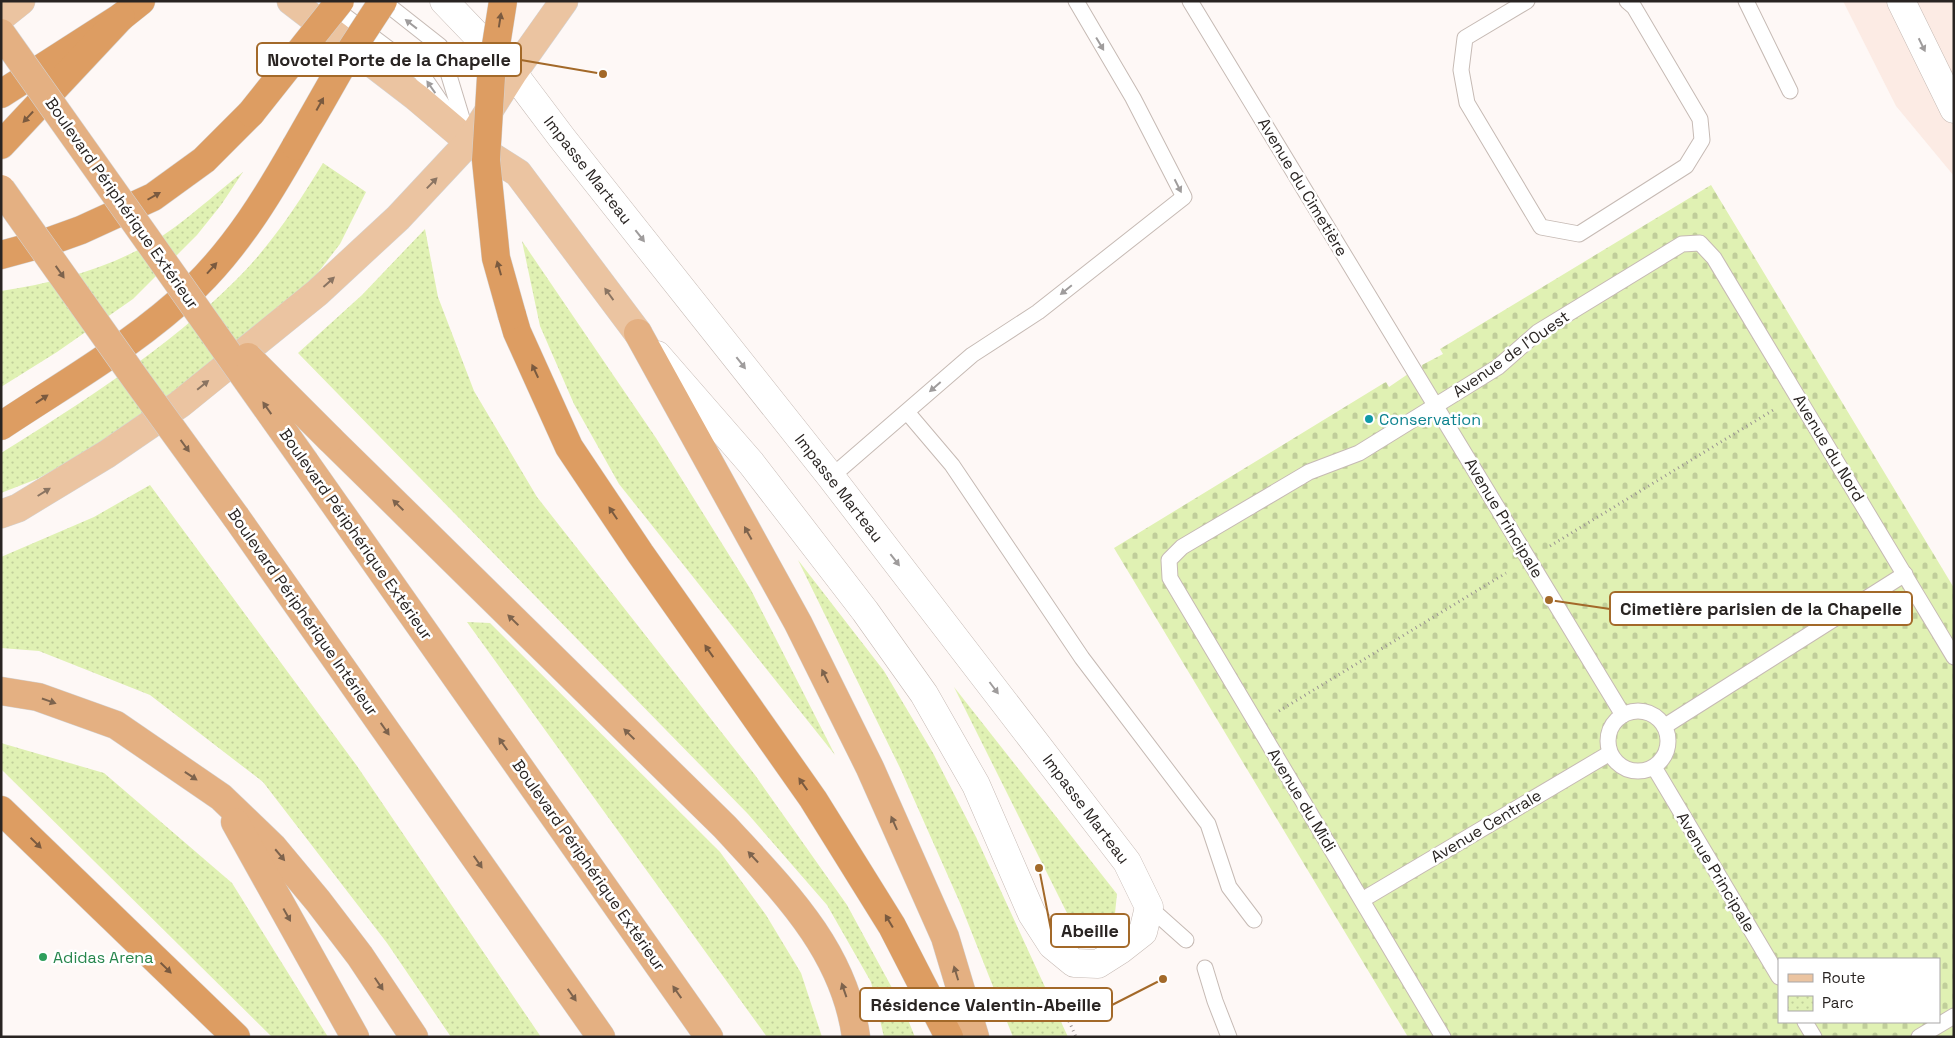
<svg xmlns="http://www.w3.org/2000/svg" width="1955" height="1038" font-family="'Space Grotesk',sans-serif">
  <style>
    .built { fill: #fcebe4 }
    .cemetery { fill: url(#cemetery-stones); fill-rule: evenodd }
    .park { fill: url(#park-dots) }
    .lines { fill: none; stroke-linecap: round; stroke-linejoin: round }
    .service-casing { stroke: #c6bab4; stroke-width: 17 }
    .minor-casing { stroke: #c6bab4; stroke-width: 29 }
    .primary-casing { stroke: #d4d3d3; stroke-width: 29 }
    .trunk-casing { stroke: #d4d3d3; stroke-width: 29 }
    .motorway-casing { stroke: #d4d3d3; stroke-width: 29 }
    .path { stroke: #999391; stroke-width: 3; stroke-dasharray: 1 4; stroke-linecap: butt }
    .service { stroke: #fff; stroke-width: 15 }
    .minor { stroke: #fff; stroke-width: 28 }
    .primary { stroke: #ebc4a1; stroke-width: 28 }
    .trunk { stroke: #e4b082; stroke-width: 28 }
    .motorway { stroke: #dd9d62; stroke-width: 28 }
    .trunk-bridge-casing { stroke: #d4d3d3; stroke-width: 29; stroke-linecap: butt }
    .motorway-bridge-casing { stroke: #d4d3d3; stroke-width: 29; stroke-linecap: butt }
    .trunk-bridge { stroke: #e4b082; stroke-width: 28 }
    .motorway-bridge { stroke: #dd9d62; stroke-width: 28 }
    .oneway { fill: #7a5a3f }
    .oneway2 { fill: #9f9c9c }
    .oneway3 { fill: #8a7462 }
    .oneway4 { fill: #7d634d }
    .culture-dot { fill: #0f9aa8; stroke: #fff; stroke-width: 2 }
    .leisure-dot { fill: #2e9e5b; stroke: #fff; stroke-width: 2 }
    .labels { text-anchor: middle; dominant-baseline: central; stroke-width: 5; stroke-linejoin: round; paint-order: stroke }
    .street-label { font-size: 16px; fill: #292422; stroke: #fff }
    .culture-label { font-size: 16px; fill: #0d838f; stroke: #fff; text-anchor: start }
    .leisure-label { font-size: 16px; fill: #27864d; stroke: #fff; text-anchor: start }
    .leader { fill: none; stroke: #a36929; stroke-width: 2 }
    .callout-dot { fill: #a36929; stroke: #fff; stroke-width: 2 }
    .callout { fill: #fff; stroke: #a36929; stroke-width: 2 }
    .callout-label { font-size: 18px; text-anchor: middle; font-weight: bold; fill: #292422 }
  </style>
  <defs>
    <pattern id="cemetery-stones" width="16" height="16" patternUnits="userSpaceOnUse" patternTransform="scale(1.25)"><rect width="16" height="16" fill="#e0f1b3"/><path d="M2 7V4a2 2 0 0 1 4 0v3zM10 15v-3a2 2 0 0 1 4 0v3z" fill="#c0ce9a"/></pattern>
    <pattern id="park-dots" width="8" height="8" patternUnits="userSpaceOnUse" patternTransform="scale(1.25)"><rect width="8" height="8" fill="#e0f1b3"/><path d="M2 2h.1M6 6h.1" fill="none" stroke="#c0ce9a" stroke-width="1.8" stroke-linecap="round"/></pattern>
  </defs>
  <rect width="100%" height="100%" fill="#fef8f6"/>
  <polygon class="built" points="1843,1 1954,1 1954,176 1896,106"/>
  <path class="cemetery" d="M1711 185 1954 588V1037H1408L1114 548 1384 383 1386 382 1389 387 1408 374 1410 376 1422 367V365L1443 354 1440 349ZM1779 959H1939V1022H1779Z"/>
  <g class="park">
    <path d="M323 163 366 192 340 244 310 283 272 323 116 436 37 479 1 493V453C83 402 168 348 237 279 271 245 298 204 323 163Z"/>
    <path d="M243 172 221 205 197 235 133 299 57 352 1 387V291C62 282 125 264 175 227 198 210 220 190 243 172Z"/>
    <polygon points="425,229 438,297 474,391 537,497 755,775 847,905 904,1010 915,1037 884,1037 871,982 827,905 748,814 298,353 362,295"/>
    <polygon points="522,241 656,438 751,590 835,755 619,484 574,404 540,326"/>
    <polygon points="150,485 357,766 541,1037 451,1037 387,943 263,782 150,695 39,651 1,648 1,557 94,517"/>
    <polygon points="798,560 884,671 933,753 976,837 1068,1037 1013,1037 960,903 901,770"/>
    <polygon points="467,622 490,623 720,852 766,915 801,973 822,1037 767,1037"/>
    <polygon points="954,687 1117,894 1114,923 1087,932 1068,915"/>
    <polygon points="1,743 104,773 232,883 328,1037 272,1037 1,769"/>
  </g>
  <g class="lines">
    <defs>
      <g id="service">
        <polyline points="383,1 440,46 468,138"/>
        <polyline points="1190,1 1623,715"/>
        <polyline points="1527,1 1465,38 1461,70 1467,103 1541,227 1579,234 1686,166 1702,140 1700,119 1634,7 1627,1"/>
        <polyline points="1746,1 1790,91"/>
        <polyline points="329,4 421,73 449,114"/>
        <polyline points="907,412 952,465 1082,658 1208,824 1229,887 1254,920"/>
        <polyline points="831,477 972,355 1038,312 1184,197 1133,98 1076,1"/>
        <circle cx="1638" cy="741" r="30"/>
        <polyline points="1665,726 1905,574"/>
        <polyline points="1654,767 1779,977"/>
        <polyline points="1362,900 1610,753"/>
        <polyline points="1149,907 1186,940"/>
        <polyline points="1205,968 1215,1001 1229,1037"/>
        <polyline points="1805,1022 1814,1037"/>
        <polyline points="1443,1037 1170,578 1169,560 1182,547 1309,472 1359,453 1498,367 1538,332 1682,244 1700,243 1714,258 1954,657"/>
        <polyline points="1919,1037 1954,1016"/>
      </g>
      <g id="minor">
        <polyline points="444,1 513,73 562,138 831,477 1127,862 1149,907 1143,932 1120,950 1098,964 1074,963 1052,945 1032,914 976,785 924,694 865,611 751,463 657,355"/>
        <polyline points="1901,1 1954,109"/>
      </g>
      <g id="primary">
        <polyline points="291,1 416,97 469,142 518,173 638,333"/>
        <polyline points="1,17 21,1"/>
        <polyline points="1,514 18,508 107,454 180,404 317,293 398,218 469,142 513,73 564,1"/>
      </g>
      <g id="trunk">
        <polyline points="638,333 798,623 870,768 945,937 975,1037"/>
        <path d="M330 439 725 827C782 889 844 949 856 1037"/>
        <polyline points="305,462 709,1037"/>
        <polyline points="236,517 601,1037"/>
        <polyline points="1,691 38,697 116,725 221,797 273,847 318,901 360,956 414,1037"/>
        <polyline points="235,822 355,1037"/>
      </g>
      <g id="motorway">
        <polyline points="1,94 121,17 141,1"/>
        <polyline points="1,145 121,17"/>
        <polyline points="1,255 45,243 81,230 153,197 204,160 251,113"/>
        <polyline points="512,315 517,332 569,447 640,553 813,799 892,926 949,1037"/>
        <path d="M1 426C67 382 138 342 195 287 237 246 267 197 296 146"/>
        <polyline points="1,810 236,1037"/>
      </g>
    </defs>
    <use href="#service" class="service-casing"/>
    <use href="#minor" class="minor-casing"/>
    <use href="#primary" class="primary-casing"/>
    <use href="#trunk" class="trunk-casing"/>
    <use href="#motorway" class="motorway-casing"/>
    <g class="path">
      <polyline points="1550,546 1775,409"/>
      <polyline points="1279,711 1506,573"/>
      <polyline points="1062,992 1068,1019 1076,1037"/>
    </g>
    <use href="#service" class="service"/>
    <use href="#minor" class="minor"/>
    <use href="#primary" class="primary"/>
    <use href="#trunk" class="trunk"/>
    <use href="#motorway" class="motorway"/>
    <defs>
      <g id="trunk-bridge">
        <polyline points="1,33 305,462"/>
        <polyline points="1,189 135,378 236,517"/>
        <polyline points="248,357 330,439"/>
      </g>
      <g id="motorway-bridge">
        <polyline points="503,1 491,77 486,160 496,258 512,315"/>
        <polyline points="251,113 340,1"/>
        <polyline points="296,146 349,53 383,1"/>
      </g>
    </defs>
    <use href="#trunk-bridge" class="trunk-bridge-casing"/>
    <use href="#motorway-bridge" class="motorway-bridge-casing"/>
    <use href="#trunk-bridge" class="trunk-bridge"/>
    <use href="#motorway-bridge" class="motorway-bridge"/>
  </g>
  <defs><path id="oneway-solid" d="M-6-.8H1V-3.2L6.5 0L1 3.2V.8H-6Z" transform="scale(1.25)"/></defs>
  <g class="oneway">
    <use href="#oneway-solid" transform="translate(500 20) rotate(-81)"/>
    <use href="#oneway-solid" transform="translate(320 104) rotate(-61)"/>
    <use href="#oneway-solid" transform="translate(28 117) rotate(133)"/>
    <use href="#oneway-solid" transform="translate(154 196) rotate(-30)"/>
    <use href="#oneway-solid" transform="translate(212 268) rotate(-48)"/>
    <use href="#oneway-solid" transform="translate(499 268) rotate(-106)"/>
    <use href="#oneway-solid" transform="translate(535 371) rotate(-115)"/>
    <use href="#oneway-solid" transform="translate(42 399) rotate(-34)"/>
    <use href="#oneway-solid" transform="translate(613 513) rotate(-124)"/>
    <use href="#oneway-solid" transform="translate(709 651) rotate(-125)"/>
    <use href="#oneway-solid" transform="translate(803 784) rotate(-125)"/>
    <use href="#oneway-solid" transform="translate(36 843) rotate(44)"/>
    <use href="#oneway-solid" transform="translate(889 921) rotate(-121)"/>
    <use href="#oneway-solid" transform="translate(166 968) rotate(44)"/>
  </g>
  <g class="oneway2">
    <use href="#oneway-solid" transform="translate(411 24) rotate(-142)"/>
    <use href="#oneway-solid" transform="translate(1100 44) rotate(59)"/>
    <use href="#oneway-solid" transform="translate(1922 45) rotate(64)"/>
    <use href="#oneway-solid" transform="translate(431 87) rotate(-125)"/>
    <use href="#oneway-solid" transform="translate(1178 186) rotate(63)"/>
    <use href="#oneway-solid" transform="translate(640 236) rotate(52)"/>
    <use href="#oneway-solid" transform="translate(1066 290) rotate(141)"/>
    <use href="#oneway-solid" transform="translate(741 363) rotate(52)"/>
    <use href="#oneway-solid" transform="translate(935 387) rotate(139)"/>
    <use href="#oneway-solid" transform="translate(895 560) rotate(52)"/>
    <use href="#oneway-solid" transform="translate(994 688) rotate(53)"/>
  </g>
  <g class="oneway3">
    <use href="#oneway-solid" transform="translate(432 183) rotate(-46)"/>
    <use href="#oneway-solid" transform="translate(329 282) rotate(-42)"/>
    <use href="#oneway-solid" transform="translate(609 294) rotate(-126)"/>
    <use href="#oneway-solid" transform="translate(203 385) rotate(-39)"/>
    <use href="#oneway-solid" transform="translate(44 492) rotate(-32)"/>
  </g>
  <g class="oneway4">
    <use href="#oneway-solid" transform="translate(60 272) rotate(55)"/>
    <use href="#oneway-solid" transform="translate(267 408) rotate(-125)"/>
    <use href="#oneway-solid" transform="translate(185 446) rotate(54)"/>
    <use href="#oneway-solid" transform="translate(398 505) rotate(-136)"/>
    <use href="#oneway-solid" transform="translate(748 533) rotate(-119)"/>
    <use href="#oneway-solid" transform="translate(513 620) rotate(-136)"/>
    <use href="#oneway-solid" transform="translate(825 676) rotate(-116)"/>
    <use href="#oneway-solid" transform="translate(49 701) rotate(19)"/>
    <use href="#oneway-solid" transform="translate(385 729) rotate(55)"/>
    <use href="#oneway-solid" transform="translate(629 734) rotate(-136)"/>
    <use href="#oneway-solid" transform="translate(503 744) rotate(-125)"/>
    <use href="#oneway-solid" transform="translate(191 776) rotate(34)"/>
    <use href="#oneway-solid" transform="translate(894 823) rotate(-114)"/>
    <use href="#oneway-solid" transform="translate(280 855) rotate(50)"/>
    <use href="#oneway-solid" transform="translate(753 857) rotate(-133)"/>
    <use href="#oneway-solid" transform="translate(478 862) rotate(55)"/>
    <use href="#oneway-solid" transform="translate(287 915) rotate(61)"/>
    <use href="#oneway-solid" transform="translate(956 973) rotate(-107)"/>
    <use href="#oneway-solid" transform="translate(379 984) rotate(56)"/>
    <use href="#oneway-solid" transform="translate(844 990) rotate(-109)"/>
    <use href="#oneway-solid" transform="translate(677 992) rotate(-125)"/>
    <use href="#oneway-solid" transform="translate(572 995) rotate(55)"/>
  </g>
  <circle class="culture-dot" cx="1369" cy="419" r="5"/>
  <circle class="leisure-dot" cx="43" cy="957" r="5"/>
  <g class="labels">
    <g class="street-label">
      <text transform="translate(588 170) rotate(52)">Impasse Marteau</text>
      <text transform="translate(1303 187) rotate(59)">Avenue du Cimetière</text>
      <text transform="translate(122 203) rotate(55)">Boulevard Périphérique Extérieur</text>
      <text transform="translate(1511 354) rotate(-35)">Avenue de l'Ouest</text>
      <text transform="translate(1829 448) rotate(59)">Avenue du Nord</text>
      <text transform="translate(839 488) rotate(52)">Impasse Marteau</text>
      <text transform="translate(1504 518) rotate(59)">Avenue Principale</text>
      <text transform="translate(356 534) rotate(55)">Boulevard Périphérique Extérieur</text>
      <text transform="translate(303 612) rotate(55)">Boulevard Périphérique Intérieur</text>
      <text transform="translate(1302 800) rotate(59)">Avenue du Midi</text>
      <text transform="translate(1086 809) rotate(53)">Impasse Marteau</text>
      <text transform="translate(1486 826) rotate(-31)">Avenue Centrale</text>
      <text transform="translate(589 865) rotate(55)">Boulevard Périphérique Extérieur</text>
      <text transform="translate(1716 872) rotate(59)">Avenue Principale</text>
    </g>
    <g class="culture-label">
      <text x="1379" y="419">Conservation</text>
    </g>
    <g class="leisure-label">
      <text x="53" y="957">Adidas Arena</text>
    </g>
  </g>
  <path class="leader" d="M603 74L521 60M1549 600L1610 609M1039 868L1051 930M1163 979L1112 1005"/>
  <g class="callout-dot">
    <circle cx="603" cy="74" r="5"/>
    <circle cx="1549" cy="600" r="5"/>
    <circle cx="1039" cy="868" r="5"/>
    <circle cx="1163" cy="979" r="5"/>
  </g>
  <g class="callout">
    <rect x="257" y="43" width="264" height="33" rx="5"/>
    <rect x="1610" y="592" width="302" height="33" rx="5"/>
    <rect x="1051" y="914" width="78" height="33" rx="5"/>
    <rect x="860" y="988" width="252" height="33" rx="5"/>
  </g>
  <g class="callout-label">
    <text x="389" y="66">Novotel Porte de la Chapelle</text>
    <text x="1761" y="615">Cimetière parisien de la Chapelle</text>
    <text x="1090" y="937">Abeille</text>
    <text x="986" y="1011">Résidence Valentin-Abeille</text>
  </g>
  <rect width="1955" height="1038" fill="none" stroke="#292422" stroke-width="5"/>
  <rect x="1778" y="958" width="162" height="65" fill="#ffffff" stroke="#a9a7a7"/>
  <rect x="1788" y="974" width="25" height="8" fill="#ebc4a1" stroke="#a9a7a7"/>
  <text x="1822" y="983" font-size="15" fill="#292422">Route</text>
  <rect x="1788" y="996" width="25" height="15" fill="url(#park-dots)" stroke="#a9a7a7"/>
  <text x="1822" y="1008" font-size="15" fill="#292422">Parc</text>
</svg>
